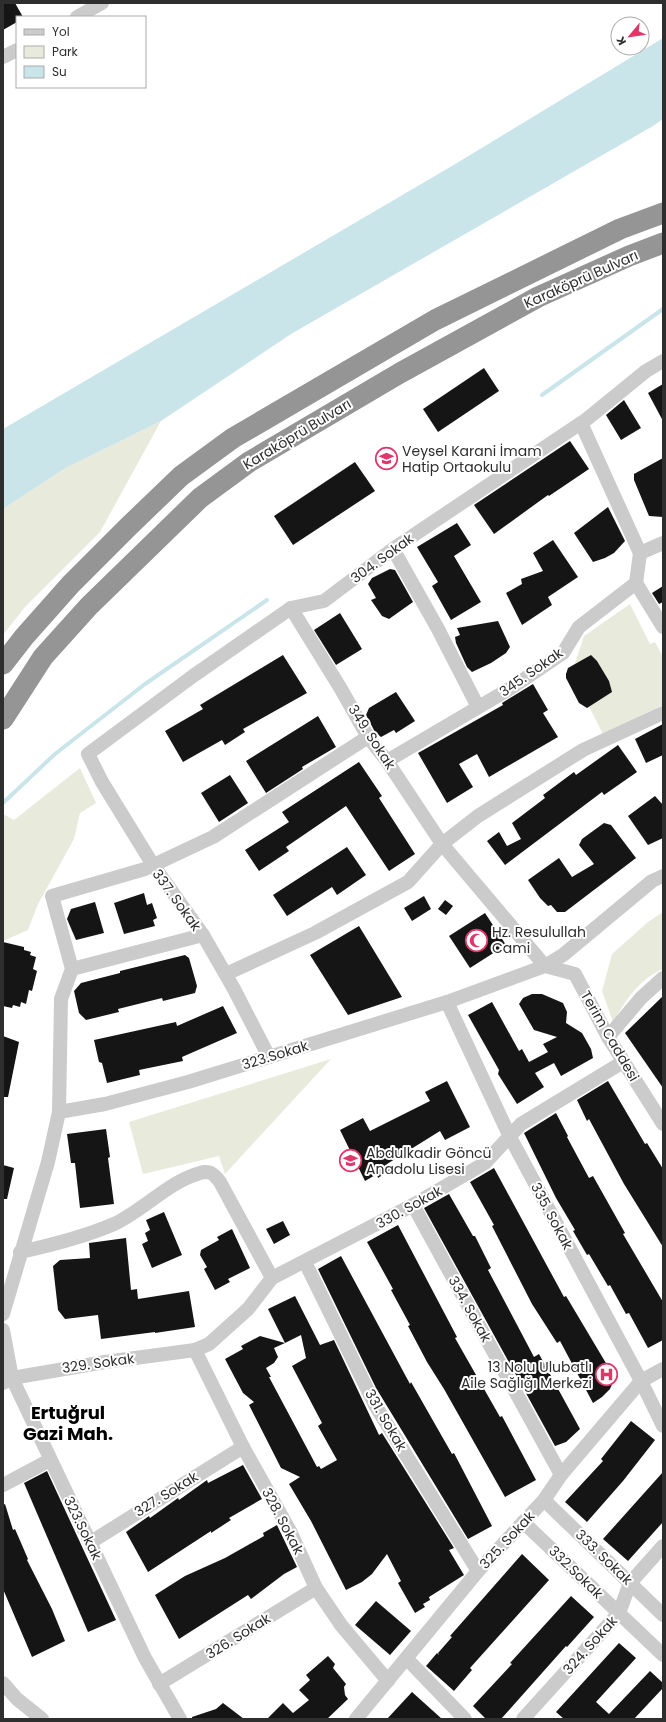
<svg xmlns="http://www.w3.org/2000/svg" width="666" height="1722" font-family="Poppins,sans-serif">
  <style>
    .green { fill: #e8ebdc }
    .water { fill: #c9e5ea }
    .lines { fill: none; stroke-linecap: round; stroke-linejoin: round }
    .stream { stroke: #c9e5ea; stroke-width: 4 }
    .building { fill: #151515 }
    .minor { stroke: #cbcbcb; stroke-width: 14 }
    .highway { stroke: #959595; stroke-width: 21 }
    .labels { text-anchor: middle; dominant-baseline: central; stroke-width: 4; stroke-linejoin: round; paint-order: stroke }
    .street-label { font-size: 14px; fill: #2e2e2e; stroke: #fff }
    .poi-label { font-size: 14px; fill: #2e2e2e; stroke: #fff; text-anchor: start }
    .district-label { font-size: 18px; font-weight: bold; fill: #000; stroke: #fff }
  </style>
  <rect width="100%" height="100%" fill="#fff"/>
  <g class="green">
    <polygon points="161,421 100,532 25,607 3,635 3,509 64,469"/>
    <polygon points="630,604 650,644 655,642 663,657 663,705 603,734 572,673 584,636"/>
    <polygon points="80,768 96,803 80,813 74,839 38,904 28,930 3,941 3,814 14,820"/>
    <path d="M663 912V969C639 979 626 1000 613 1022L602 991 612 954 648 922Z"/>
    <polygon points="331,1059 225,1174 219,1156 143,1174 129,1122"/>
  </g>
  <polygon class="water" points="663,38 663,119 653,126 291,334 161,421 64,469 3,509 3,429 457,163"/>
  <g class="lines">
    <g class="stream">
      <polyline points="542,395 663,309"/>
      <polyline points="3,803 55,754 145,684 267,600"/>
    </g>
  </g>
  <g class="building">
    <polygon points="3,3 15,3 23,17 17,17 17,22 3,30"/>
    <polygon points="484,368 499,391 438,432 423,409"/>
    <polygon points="663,384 663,421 648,393"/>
    <polygon points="624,400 641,428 621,440 606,415"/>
    <polygon points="570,441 589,469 549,496 548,495 494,534 474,505"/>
    <polygon points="663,458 663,517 649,516 634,480 634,474"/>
    <polygon points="355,462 375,491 293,545 274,516"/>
    <polygon points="608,507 625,541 614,553 605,558 593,562 574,533"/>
    <polygon points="457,523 471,545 454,556 481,602 451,620 432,586 438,582 417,547"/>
    <polygon points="553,540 578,577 548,597 552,605 522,625 506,593 522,584 521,579 543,571 533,553"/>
    <polygon points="390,569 395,570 413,602 389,619 382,616 371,600 376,598 368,584 372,578"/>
    <polygon points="663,586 663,602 659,604 652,593"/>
    <polygon points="340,613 362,649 336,665 314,630"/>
    <polygon points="498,621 510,647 506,653 491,663 472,672 467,667 456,643 455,637 460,635 457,628"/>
    <polygon points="283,655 307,693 243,729 245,732 225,745 222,740 183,762 165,731 203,709 200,705"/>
    <polygon points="591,655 597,661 609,681 612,692 587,708 579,703 566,678 566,674 568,668"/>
    <polygon points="533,684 548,710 543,713 558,737 489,777 477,754 459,764 473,787 447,803 418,753 503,705 502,703"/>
    <polygon points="396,692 415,721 396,733 394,730 381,737 375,732 366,715 369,708"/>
    <polygon points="318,716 336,747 302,767 303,769 266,793 246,761"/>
    <polygon points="663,724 663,755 646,763 635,739"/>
    <polygon points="618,745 637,772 604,795 602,792 505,865 487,841 499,832 507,846 521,839 512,823 545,798 543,795 574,772 576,775"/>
    <polygon points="359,762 382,796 379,798 415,854 389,871 346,806 286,847 289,851 259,871 245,850 289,822 282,812"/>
    <polygon points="230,775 248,803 219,822 201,793"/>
    <polygon points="655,796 663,805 663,838 648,845 628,816"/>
    <polygon points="604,823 611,825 636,858 565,912 557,912 551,905 548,906 540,898 528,880 559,858 572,877 594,864 579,845 582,839"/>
    <polygon points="347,847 366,875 337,895 332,887 287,916 273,895"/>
    <polygon points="144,893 147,905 152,903 157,918 153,920 155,926 124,934 114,903"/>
    <polygon points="424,896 431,909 412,921 404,908"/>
    <polygon points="445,900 453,906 446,915 438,909"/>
    <polygon points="95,902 104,933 76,940 67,919 71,909"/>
    <polygon points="485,913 506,945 470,968 449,936"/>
    <polygon points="359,926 402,997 348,1015 310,955"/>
    <polygon points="3,942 24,947 24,950 31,952 30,955 36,957 33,969 37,971 32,991 29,990 26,1004 21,1002 20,1007 13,1005 12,1008 3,1006"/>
    <polygon points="185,955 189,958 197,986 195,993 163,1001 162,998 118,1009 119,1012 86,1020 79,1013 74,991 81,983 120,973 120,971"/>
    <polygon points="532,994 542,994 563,1003 567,1012 566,1023 582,1033 591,1049 593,1058 561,1076 554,1063 535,1073 544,1087 517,1104 498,1074 499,1070 468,1015 492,1002 519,1051 522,1049 529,1062 548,1052 543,1044 557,1037 534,1030 519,1004 523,998"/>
    <polygon points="663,996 663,1088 625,1033"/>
    <polygon points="223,1006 237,1033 182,1057 183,1061 139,1070 140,1075 107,1083 102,1063 99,1062 94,1040 176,1022 177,1026"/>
    <polygon points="3,1036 19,1042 8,1097 3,1097"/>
    <polygon points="447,1081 470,1127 445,1140 440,1131 387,1164 390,1170 378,1178 377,1174 365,1181 340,1130 363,1118 370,1131 430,1101 425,1092"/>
    <polygon points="608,1081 645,1144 647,1143 663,1169 663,1247 624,1184 589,1119 587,1121 577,1100"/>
    <polygon points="556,1113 568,1136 567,1137 589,1178 593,1176 625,1233 623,1234 663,1302 663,1340 648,1348 629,1313 626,1314 610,1285 608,1286 589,1254 587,1255 573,1231 575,1230 556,1198 524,1133"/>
    <polygon points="106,1129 110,1157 108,1158 114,1204 80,1208 75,1163 71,1163 67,1134"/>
    <polygon points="3,1165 14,1168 7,1199 3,1199"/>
    <polygon points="494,1168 564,1297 566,1296 613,1375 613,1382 610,1389 602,1397 593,1403 560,1341 557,1343 532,1304 492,1226 494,1225 470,1182"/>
    <polygon points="449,1194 473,1236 475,1236 491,1268 488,1270 534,1357 539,1354 580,1429 566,1442 555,1446 424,1208"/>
    <polygon points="164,1212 182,1255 152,1268 142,1244 148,1241 145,1233 150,1230 146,1220"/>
    <polygon points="283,1221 290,1235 274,1244 266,1229"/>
    <polygon points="398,1225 457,1337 455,1338 500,1417 502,1416 536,1480 505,1497 444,1389 427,1362 408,1326 410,1325 391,1290 393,1289 367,1242"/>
    <polygon points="232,1229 250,1268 228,1279 230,1282 215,1290 204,1269 207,1267 200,1255 201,1250 219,1240 217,1237"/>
    <polygon points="126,1238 131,1290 137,1289 138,1299 189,1291 195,1327 155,1333 155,1332 101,1339 98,1315 65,1319 58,1310 53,1266 60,1260 90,1258 89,1243"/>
    <polygon points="341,1256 410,1384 411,1382 452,1454 454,1453 492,1526 468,1539 376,1388 318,1269"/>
    <polygon points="295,1296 320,1345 334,1340 379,1435 382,1433 454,1548 449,1550 464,1575 429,1597 430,1600 423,1604 425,1607 415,1613 398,1583 401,1581 387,1554 372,1574 362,1582 346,1590 311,1521 289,1484 300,1477 281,1468 249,1405 254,1402 243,1393 225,1359 243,1349 241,1346 260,1336 285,1343 274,1348 278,1357 274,1363 266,1368 271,1377 269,1377 317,1467 319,1466 321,1469 337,1460 318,1426 322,1423 292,1366 306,1358 301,1335 285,1343 268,1309"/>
    <polygon points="631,1421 655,1440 623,1481 587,1522 565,1502 603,1461 601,1459"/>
    <polygon points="243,1465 262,1499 229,1518 231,1520 211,1533 211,1531 148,1572 126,1532 149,1516 150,1518 178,1498 179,1500 207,1480 208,1483"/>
    <polygon points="47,1471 116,1620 88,1632 24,1483"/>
    <polygon points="663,1472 663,1522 628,1561 603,1539"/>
    <polygon points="5,1504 13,1530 15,1529 28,1559 27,1560 52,1609 65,1641 32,1657 3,1589 3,1505"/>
    <polygon points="277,1525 297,1567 284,1574 251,1599 248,1595 179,1639 155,1595 185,1576 225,1558 264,1536 263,1533"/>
    <polygon points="522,1554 549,1580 470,1668 472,1670 454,1691 426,1666 437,1653 439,1655 438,1653 452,1637 450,1636"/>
    <polygon points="571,1596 594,1617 567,1647 566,1646 501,1719 486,1719 473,1706 512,1664 510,1663"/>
    <polygon points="376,1601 411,1631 390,1655 355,1625"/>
    <polygon points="619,1643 636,1658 596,1702 609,1714 650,1671 663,1683 663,1688 634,1719 564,1719 556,1712"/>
    <polygon points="328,1656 335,1664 333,1668 346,1684 344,1687 345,1695 348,1699 327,1719 267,1719 283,1703 293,1713 309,1700 299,1690 310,1680 306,1675"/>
    <polygon points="412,1692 442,1719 387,1719"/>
    <polygon points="223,1703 244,1719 192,1719 192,1717 216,1709"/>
  </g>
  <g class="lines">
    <g class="minor">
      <polyline points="77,17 102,3"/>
      <polyline points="3,57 17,50"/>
      <polyline points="581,423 640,553"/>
      <polyline points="393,549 438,629 478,707"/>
      <polyline points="636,583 663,627"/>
      <polyline points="291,608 341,689 368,737 387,761 442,844 545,966 575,974 608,1037 663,1124"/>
      <polyline points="387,761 511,688 563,653 579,627 636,583 640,553 663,543"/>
      <polyline points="72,969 203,935"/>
      <polyline points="226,974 315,933 408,882 442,844 478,816 583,750 663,713"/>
      <polyline points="447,1002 510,1137 641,1381 663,1426"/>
      <polyline points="608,1037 641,998 663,978"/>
      <polyline points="269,1057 234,989 203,935 153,865 102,782 88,754 193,676 291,608 324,601 393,549 587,419 646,371 663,361"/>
      <polyline points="59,1112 61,999 72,969 52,896 145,869 213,837 368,737"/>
      <polyline points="413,1205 561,1475"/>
      <path d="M20 1252C52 1245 84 1237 114 1224 144 1210 168 1182 200 1173 210 1170 214 1174 220 1182L272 1278"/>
      <polyline points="305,1262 375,1405 478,1571"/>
      <polyline points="3,1314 48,1162 59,1112 105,1104 188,1082 447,1002 545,966 563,955 652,881 663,876"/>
      <polyline points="3,1330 12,1378 145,1658 180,1719"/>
      <polyline points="195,1350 243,1447 290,1531 316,1588 341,1625 388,1681"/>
      <polyline points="3,1383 12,1378 105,1362 195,1350 209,1344 248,1309 272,1278 413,1205 485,1163 521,1124 623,1062"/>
      <polyline points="3,1485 50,1460"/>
      <polyline points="544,1500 663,1615"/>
      <polyline points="523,1522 663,1655"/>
      <polyline points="91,1542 243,1447"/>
      <polyline points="407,1659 465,1719"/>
      <polyline points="3,1683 17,1699 42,1719"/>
      <polyline points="159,1684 316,1588"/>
      <polyline points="356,1719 478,1571 544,1500 561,1475 641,1381 663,1369"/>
      <polyline points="523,1719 619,1613 630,1583 663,1546"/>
    </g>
    <g class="highway">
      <polyline points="3,664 24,637 71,584 128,527 181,476 233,438 435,320 620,229 663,213"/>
      <polyline points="3,719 43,657 89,606 200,498 249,462 400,373 538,297 629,256 663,243"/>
    </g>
  </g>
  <defs>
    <symbol id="school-ring" viewBox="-11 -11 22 22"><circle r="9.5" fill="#fff" stroke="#e03669" stroke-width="1.5"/><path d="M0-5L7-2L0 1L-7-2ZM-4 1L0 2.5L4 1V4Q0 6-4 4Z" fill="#e03669"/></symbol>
    <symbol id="mosque-ring" viewBox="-11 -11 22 22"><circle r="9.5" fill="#fff" stroke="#e03669" stroke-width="1.5"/><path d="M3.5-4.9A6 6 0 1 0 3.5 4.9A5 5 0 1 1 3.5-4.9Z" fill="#e03669"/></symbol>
    <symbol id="hospital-ring" viewBox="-11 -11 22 22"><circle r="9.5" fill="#fff" stroke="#e03669" stroke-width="1.5"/><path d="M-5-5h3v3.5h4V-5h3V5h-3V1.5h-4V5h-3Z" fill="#e03669"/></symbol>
  </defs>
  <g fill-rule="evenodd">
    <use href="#school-ring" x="374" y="446" width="25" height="25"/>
    <use href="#mosque-ring" x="464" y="928" width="25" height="25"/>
    <use href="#school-ring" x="338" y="1148" width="25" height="25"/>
    <use href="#hospital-ring" x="594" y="1362" width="25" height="25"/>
  </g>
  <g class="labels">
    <g class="street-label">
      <text transform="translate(581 279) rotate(-24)">Karaköprü Bulvarı</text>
      <text transform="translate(297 434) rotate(-31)">Karaköprü Bulvarı</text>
      <text transform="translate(382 558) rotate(-36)">304. Sokak</text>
      <text transform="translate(531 672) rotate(-35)">345. Sokak</text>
      <text transform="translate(372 737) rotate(57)">349. Sokak</text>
      <text transform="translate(177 900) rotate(54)">337. Sokak</text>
      <text transform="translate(610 1036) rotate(60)">Terim Caddesi</text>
      <text transform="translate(275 1055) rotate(-17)">323.Sokak</text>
      <text transform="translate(409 1207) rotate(-29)">330. Sokak</text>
      <text transform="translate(552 1216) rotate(62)">335. Sokak</text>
      <text transform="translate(470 1309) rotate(61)">334. Sokak</text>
      <text transform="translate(98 1363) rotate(-8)">329. Sokak</text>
      <text transform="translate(386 1420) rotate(60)">331. Sokak</text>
      <text transform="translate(166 1494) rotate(-32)">327. Sokak</text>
      <text transform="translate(283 1521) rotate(62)">328. Sokak</text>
      <text transform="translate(83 1528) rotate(64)">323.Sokak</text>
      <text transform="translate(507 1540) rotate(-47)">325. Sokak</text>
      <text transform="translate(604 1557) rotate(44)">333. Sokak</text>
      <text transform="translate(576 1572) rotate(44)">332.Sokak</text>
      <text transform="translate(238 1636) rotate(-32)">326. Sokak</text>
      <text transform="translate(590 1645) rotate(-48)">324. Sokak</text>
    </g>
    <g class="poi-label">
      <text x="402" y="451">Veysel Karani İmam<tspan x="402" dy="16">Hatip Ortaokulu</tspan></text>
      <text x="492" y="932">Hz. Resulullah<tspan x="492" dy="16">Cami</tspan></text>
      <text x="366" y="1153">Abdulkadir Göncü<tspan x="366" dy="16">Anadolu Lisesi</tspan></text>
      <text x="592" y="1367" text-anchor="end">13 Nolu Ulubatlı<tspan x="592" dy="16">Aile Sağlığı Merkezi</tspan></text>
    </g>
    <g class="district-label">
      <text x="68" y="1412">Ertuğrul<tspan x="68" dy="21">Gazi Mah.</tspan></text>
    </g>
  </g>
  <rect width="666" height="1722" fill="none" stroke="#2e2e2e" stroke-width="8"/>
  <rect x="16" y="16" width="130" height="72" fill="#ffffff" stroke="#ababab"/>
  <rect x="24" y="29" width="20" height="6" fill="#cbcbcb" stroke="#ababab"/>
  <text x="52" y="36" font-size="12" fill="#2e2e2e">Yol</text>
  <rect x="24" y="46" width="20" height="12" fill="#e8ebdc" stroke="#ababab"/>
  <text x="52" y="56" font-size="12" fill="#2e2e2e">Park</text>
  <rect x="24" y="66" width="20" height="12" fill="#c9e5ea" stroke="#ababab"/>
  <text x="52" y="76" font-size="12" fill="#2e2e2e">Su</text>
  <g transform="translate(630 36) rotate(241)"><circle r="19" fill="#ffffff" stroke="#ababab"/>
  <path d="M0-3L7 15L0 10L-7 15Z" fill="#e03669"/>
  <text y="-6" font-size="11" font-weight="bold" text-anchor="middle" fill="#2e2e2e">K</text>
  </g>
</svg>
